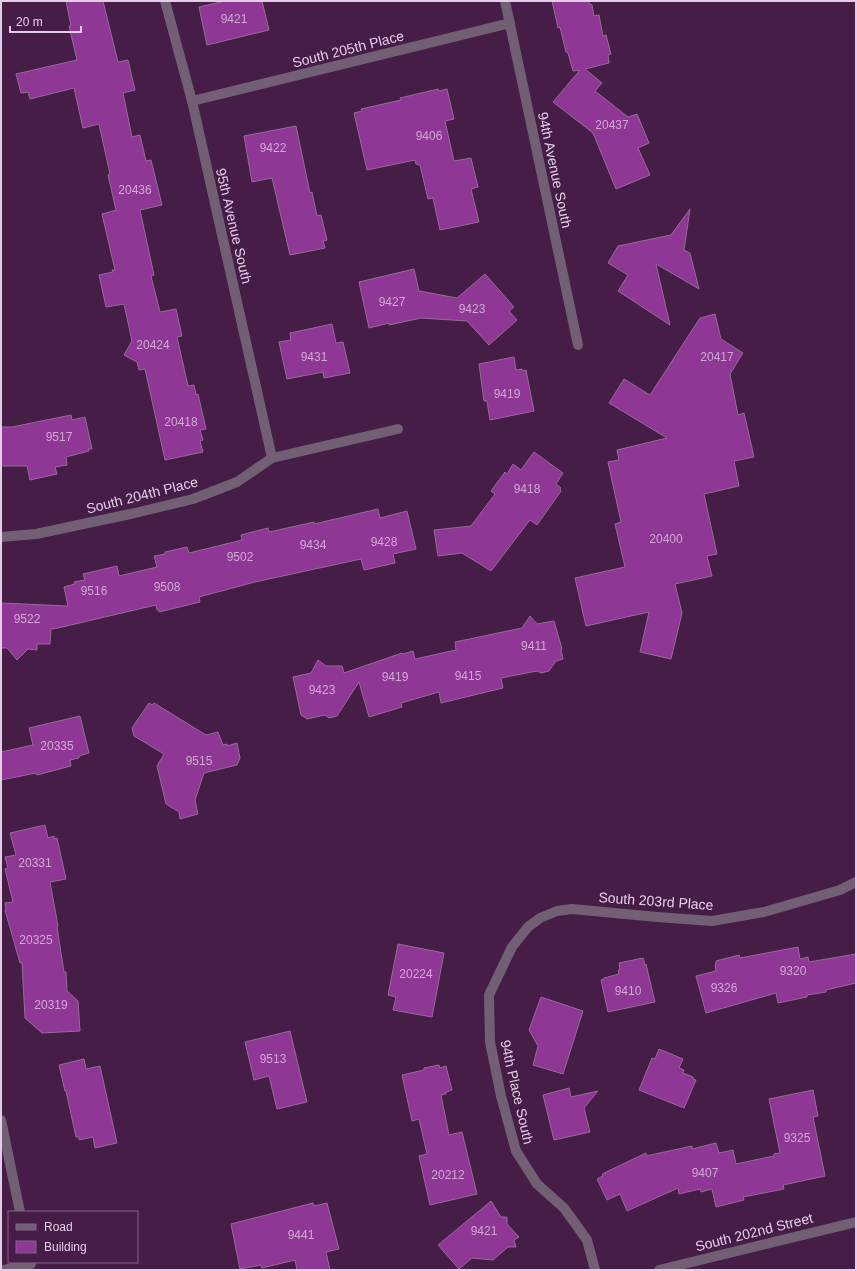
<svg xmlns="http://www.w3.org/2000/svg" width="857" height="1271" font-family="Arial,sans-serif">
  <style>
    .building { fill: #8e3794; stroke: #976a99 }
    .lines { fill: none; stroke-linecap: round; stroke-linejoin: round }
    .minor { stroke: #735f74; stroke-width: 10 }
    .labels { text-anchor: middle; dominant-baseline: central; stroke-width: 3; stroke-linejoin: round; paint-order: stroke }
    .number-label { font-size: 12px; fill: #d0a8d2 }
    .street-label { font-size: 14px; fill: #e6cde7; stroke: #451d47 }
  </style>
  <rect width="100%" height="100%" fill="#451d47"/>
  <g class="building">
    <polygon points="66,1 103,1 118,62 128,60 135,90 123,93 132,137 140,135 146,161 151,160 162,205 140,210 154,275 151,276 160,312 176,309 182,336 177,337 188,386 194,385 196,395 198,394 206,429 200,430 203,440 200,441 203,452 165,460 145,369 139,370 137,362 124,355 132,341 124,304 106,307 99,275 113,272 112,270 115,270 102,214 116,210 108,175 110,174 99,124 83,128 74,88 30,99 28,92 21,93 16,74 77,60 69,26 71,26"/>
    <polygon points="225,1 262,1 269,30 207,45 199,7"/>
    <polygon points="552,1 586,1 592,5 594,16 599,15 603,36 606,35 611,54 608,55 609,63 585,69 602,83 595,91 628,117 637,114 649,143 638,148 650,175 616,189 593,133 553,102 580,70 573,71 568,53 566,52 560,27 558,28"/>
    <polygon points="438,89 439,91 447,89 454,119 445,121 454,161 471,158 478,187 471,189 479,222 440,230 433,198 428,199 420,165 416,164 415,160 367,170 354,113 362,111 361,109 401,100 400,98"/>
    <polygon points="296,126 310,193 312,192 317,216 321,215 327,240 323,241 325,248 290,255 272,178 252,182 244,136"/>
    <polygon points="690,209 684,250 690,253 699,289 656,264 670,325 618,291 628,275 608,263 618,246 671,235"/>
    <polygon points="414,269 419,291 457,298 485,274 514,307 509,311 517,320 489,345 467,321 421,318 389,325 389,323 369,328 359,282"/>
    <polygon points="715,314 721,339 743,353 730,374 738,415 744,413 754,457 734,461 739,486 704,494 717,554 707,556 712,576 675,584 682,613 671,659 640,652 649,612 586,626 575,578 625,567 615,524 621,522 608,462 619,460 617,450 667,438 609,403 624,379 650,395 700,318"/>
    <polygon points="332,324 336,343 343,342 350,373 324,378 323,372 287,379 279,342 291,340 290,333"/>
    <polygon points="514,357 516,370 522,369 523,371 526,370 534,411 490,420 487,401 484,401 479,364"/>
    <polygon points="71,415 72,420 85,417 92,449 88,449 89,451 66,457 67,465 55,467 57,474 30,480 27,466 1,466 1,427 12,427"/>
    <polygon points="534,452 563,473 556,484 561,488 560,489 561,491 537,525 530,520 491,571 462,553 438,556 434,530 471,526 495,494 491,491 505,472 507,474 513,464 521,470"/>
    <polygon points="378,509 380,518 407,511 416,549 393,554 395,563 364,570 361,559 255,582 199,597 200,602 159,612 159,610 157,610 156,605 58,628 51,629 50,644 37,644 37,650 28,649 17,660 7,648 1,648 1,603 68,606 64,587 75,584 74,582 85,580 83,574 117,566 119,576 157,567 154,556 165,554 165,552 187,547 189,553 242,540 241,535 268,528 269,532 314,522 314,524"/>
    <polygon points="530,616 537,624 554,621 562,649 561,650 563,659 556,661 549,671 541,673 537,671 501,678 503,688 441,703 439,692 401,703 402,707 369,717 359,682 337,716 329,718 325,715 307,719 301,715 293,677 311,673 318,660 326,666 342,666 344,673 402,653 403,654 413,651 415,659 456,650 455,642 522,628"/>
    <polygon points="149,703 152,705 154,703 206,735 218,732 223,745 227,744 227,746 237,743 240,758 237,765 204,773 195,800 198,814 180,819 179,812 166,804 157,766 164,754 134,736 132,728"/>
    <polygon points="80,716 89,753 79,756 79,758 70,760 71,766 37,775 36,773 1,780 1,752 33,745 29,728"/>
    <polygon points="45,825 48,838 54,836 54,839 57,838 66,879 50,882 58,926 57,927 64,972 66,972 67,991 78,1001 80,1031 42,1033 25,1018 22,963 20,963 5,910 6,910 5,903 13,902 5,869 8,868 5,857 16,855 10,833"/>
    <polygon points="398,944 444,953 432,1017 393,1010 396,997 388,995"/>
    <polygon points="798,947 800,959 808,957 809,962 856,954 856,983 826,990 826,992 807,995 807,997 778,1003 776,993 706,1013 696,976 716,971 715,965 716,964 716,961 739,955 740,958"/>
    <polygon points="643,958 645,965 646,964 655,1002 608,1012 601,980 604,979 604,978 619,974 618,970 620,970 619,963"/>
    <polygon points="541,997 583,1011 563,1074 533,1065 538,1046 529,1030"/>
    <polygon points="290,1031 307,1102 277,1109 269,1076 254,1080 245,1042"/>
    <polygon points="659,1049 683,1059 679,1068 684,1070 683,1073 693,1077 693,1079 696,1080 684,1108 639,1090 652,1058 655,1059"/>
    <polygon points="84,1059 86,1069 100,1066 117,1143 95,1148 93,1137 79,1140 79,1137 76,1137 66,1091 65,1091 59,1065"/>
    <polygon points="439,1065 440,1068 446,1066 452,1090 446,1092 446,1094 441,1095 449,1135 462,1132 477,1194 430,1205 419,1156 427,1154 419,1119 412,1121 402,1075 424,1070 424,1068"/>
    <polygon points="569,1088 571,1097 598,1091 584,1108 590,1132 554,1140 543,1095"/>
    <polygon points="813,1090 818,1116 813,1117 825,1176 783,1185 784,1189 743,1197 744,1200 716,1207 712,1189 701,1192 700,1189 679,1194 678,1188 627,1211 620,1194 607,1200 597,1179 603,1176 602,1174 646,1153 646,1156 692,1146 692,1149 716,1143 719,1153 733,1150 736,1164 774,1156 774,1154 780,1153 769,1099"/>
    <polygon points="491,1201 501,1217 507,1217 507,1224 519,1237 514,1240 516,1247 508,1247 493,1260 472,1258 459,1269 438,1245"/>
    <polygon points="313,1203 314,1206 327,1203 339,1249 326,1252 330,1270 297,1270 295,1260 262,1268 261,1265 240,1269 231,1224"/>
  </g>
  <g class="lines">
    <g class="minor">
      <polyline points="165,1 192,101 272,458"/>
      <polyline points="505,1 578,345"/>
      <polyline points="192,101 510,23"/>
      <polyline points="1,537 36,534 135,513 193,499 237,482 272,458 398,429"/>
      <polyline points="1,1120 20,1212"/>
      <polyline points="4,1270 31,1264"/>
      <polyline points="595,1270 587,1240 564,1208 537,1184 516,1151 501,1096 490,1042 489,995 512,947 528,927 540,918 557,911 572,909 657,917 712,921 764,912 840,890 856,882"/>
      <polyline points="659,1270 856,1222"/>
    </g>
  </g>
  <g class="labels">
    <g class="number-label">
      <text x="234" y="19">9421</text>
      <text x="612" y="125">20437</text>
      <text x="429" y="136">9406</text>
      <text x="273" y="148">9422</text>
      <text x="135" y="190">20436</text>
      <text x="392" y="302">9427</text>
      <text x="472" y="309">9423</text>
      <text x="153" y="345">20424</text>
      <text x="314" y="357">9431</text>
      <text x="717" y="357">20417</text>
      <text x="507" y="394">9419</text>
      <text x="181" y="422">20418</text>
      <text x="59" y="437">9517</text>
      <text x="527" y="489">9418</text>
      <text x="666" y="539">20400</text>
      <text x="384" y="542">9428</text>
      <text x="313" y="545">9434</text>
      <text x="240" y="557">9502</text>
      <text x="167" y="587">9508</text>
      <text x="94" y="591">9516</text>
      <text x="27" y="619">9522</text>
      <text x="534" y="646">9411</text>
      <text x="468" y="676">9415</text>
      <text x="395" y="677">9419</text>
      <text x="322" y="690">9423</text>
      <text x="57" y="746">20335</text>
      <text x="199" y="761">9515</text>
      <text x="35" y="863">20331</text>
      <text x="36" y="940">20325</text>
      <text x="793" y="971">9320</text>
      <text x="416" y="974">20224</text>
      <text x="724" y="988">9326</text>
      <text x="628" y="991">9410</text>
      <text x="51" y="1005">20319</text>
      <text x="273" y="1059">9513</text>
      <text x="797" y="1138">9325</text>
      <text x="705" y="1173">9407</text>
      <text x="448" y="1175">20212</text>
      <text x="484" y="1231">9421</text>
      <text x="301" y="1235">9441</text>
    </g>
    <g class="street-label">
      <text transform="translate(348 49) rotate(-14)">South 205th Place</text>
      <text transform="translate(555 170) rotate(78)">94th Avenue South</text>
      <text transform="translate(234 226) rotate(77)">95th Avenue South</text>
      <text transform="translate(142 495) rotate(-14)">South 204th Place</text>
      <text transform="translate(656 901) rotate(4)">South 203rd Place</text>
      <text transform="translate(517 1092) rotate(77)">94th Place South</text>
      <text transform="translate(754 1232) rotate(-14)">South 202nd Street</text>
    </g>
  </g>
  <rect width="857" height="1271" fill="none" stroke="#e6cde7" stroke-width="4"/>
  <rect x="8" y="1211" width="130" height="52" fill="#451d47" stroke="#856387"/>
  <rect x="16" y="1224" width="20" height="6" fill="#735f74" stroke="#856387"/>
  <text x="44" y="1231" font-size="12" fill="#e6cde7">Road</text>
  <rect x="16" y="1241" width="20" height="12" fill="#8e3794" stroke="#856387"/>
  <text x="44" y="1251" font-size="12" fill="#e6cde7">Building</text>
  <path d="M10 26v6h71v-6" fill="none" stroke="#e6cde7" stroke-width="2"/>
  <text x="16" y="26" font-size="12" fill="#e6cde7" stroke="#451d47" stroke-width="3" paint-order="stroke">20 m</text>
</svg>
